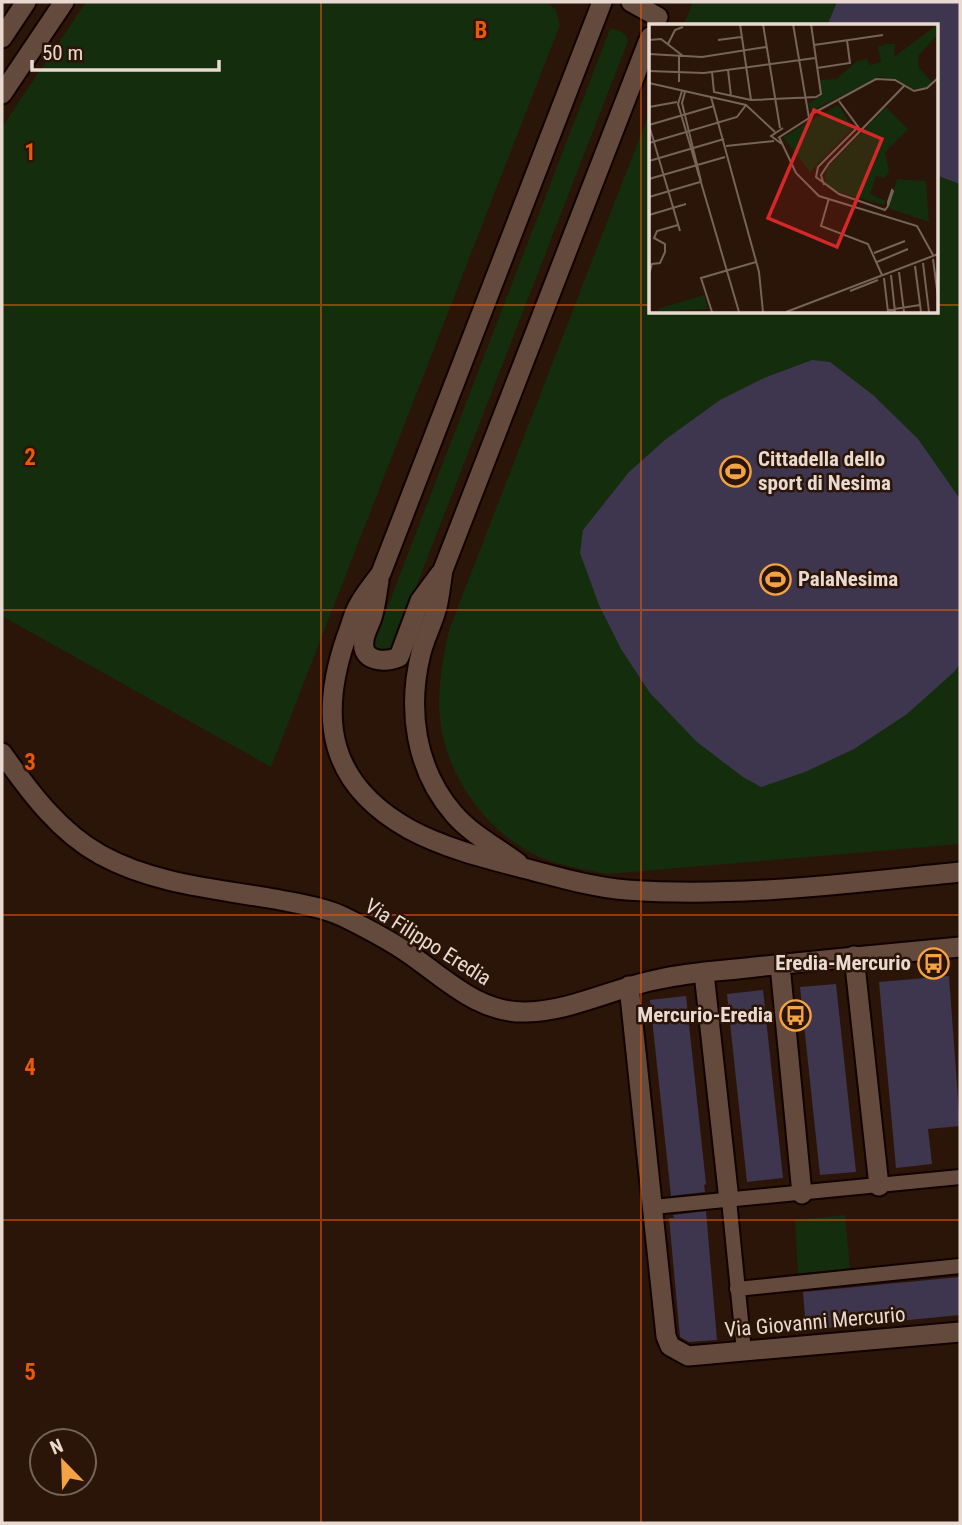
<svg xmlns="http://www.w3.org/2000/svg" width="962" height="1525" font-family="'Roboto Condensed',sans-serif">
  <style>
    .green { fill: #142d0c }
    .building { fill: #3e364e }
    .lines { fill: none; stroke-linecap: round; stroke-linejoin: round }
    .service-casing { stroke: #120200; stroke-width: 18 }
    .minor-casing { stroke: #120200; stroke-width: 23 }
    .secondary-casing { stroke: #120200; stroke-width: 23 }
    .service { stroke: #644a3c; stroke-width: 14 }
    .minor { stroke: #644a3c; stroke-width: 19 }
    .secondary { stroke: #644a3c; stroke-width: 19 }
    .grid { fill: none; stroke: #e8590c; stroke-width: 2; stroke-opacity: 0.55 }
    .labels { text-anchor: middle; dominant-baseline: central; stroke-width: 5; stroke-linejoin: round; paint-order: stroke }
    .poi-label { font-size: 21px; font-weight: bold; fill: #e9dad1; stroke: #2b1508; text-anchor: start }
    .street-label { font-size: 21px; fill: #e9dad1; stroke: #2b1508 }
    .inset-road { fill: none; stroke: #776458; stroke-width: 2 }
    .view { fill: #d62828; fill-opacity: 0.15; stroke: #d62828; stroke-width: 3.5 }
    .inset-edge { fill: none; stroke: #e9dad1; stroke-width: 3.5 }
    .grid-label { font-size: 23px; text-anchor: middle; font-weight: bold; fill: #e8590c; stroke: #2b1508; stroke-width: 5; stroke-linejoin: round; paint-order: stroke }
  </style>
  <rect width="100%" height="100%" fill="#2b1508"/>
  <g class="green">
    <polygon points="86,2 547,2 556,10 560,25 271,767 2,616 2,127"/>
    <path d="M693 2H960V844L608 874C582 869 554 865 531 853 478 824 440 765 439 704 439 680 444 654 449 630L650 111V312H936V26H683Z"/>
    <path d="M610 29C619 29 625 32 628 41L392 649 384 653 377 650 374 642Z"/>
    <polygon points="845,1215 850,1268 798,1274 795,1220"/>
  </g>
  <g class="building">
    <polygon points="837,2 960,2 960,184 936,175 936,26 827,26"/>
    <polygon points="812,360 830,362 873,395 918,439 960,499 960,664 954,672 907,714 854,749 805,772 761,787 743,777 697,742 650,693 621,649 599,605 580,553 583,530 629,472 666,439 720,400 764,378"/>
    <polygon points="949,976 960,1126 928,1129 932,1164 896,1168 879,982"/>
    <polygon points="836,984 856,1172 820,1175 800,987"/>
    <polygon points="763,990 783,1178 747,1182 727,994"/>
    <polygon points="686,996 706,1184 704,1185 705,1192 671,1196 650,1000"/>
    <polygon points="706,1211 717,1340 689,1342 680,1337 669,1218 674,1218 673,1215"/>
    <polygon points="960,1277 960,1315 806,1330 803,1292"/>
  </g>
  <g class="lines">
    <defs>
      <g id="service">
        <polyline points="729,1200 744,1351"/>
        <polyline points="653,1207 960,1177"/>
        <polyline points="737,1289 960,1266"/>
      </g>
      <g id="minor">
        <path d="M602 2 381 573C373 584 363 596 357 608 352 618 350 629 346 638 318 720 329 784 409 829 444 848 484 858 523 868 558 877 591 887 627 890 738 898 850 883 960 872"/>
        <polyline points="631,2 658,17"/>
        <polyline points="2,38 26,2"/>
        <polyline points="2,94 64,2"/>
        <path d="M379 581C377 592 376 603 373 614 371 623 365 631 364 640 360 662 385 663 399 657L420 601 440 574"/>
        <path d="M518 863C498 848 471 834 454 814 415 769 407 709 421 653 425 637 433 623 437 607 440 595 441 582 443 570L650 37"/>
        <polyline points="854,956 879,1186"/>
        <polyline points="780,965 802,1194"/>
        <polyline points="704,973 729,1200"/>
        <polyline points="629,986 666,1336 670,1346 688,1356 960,1332"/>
      </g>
      <path id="secondary" d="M2 753C29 791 59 832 101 855 154 884 216 889 275 899 299 904 324 907 346 918 364 927 385 938 402 949 441 974 476 1014 527 1012 572 1011 616 987 660 979 691 972 723 971 755 967 823 960 892 953 960 947"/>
    </defs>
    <use href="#service" class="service-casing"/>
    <use href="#minor" class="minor-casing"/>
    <use href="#secondary" class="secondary-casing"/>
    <use href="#service" class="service"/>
    <use href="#minor" class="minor"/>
    <use href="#secondary" class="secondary"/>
  </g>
  <path class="grid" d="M321 2V1523M641 2V1523M2 305H650M936 305H960M2 610H960M2 915H960M2 1220H960"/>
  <defs>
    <symbol id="stadium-ring" viewBox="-11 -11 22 22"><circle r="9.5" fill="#2b1508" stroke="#f4a344" stroke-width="1.5"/><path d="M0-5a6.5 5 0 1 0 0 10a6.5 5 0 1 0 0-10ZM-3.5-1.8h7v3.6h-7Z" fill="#f4a344"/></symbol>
    <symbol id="bus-ring" viewBox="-11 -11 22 22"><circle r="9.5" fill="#2b1508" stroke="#f4a344" stroke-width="1.5"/><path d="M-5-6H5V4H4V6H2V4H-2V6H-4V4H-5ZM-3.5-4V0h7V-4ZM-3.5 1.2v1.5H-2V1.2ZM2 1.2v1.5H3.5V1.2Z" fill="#f4a344"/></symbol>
  </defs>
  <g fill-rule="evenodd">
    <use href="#stadium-ring" x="718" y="454" width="35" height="35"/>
    <use href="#stadium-ring" x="758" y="562" width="35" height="35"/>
    <use href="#bus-ring" x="916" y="946" width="35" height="35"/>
    <use href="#bus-ring" x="778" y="998" width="35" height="35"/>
  </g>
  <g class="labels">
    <g class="poi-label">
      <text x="758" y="459">Cittadella dello<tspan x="758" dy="24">sport di Nesima</tspan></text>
      <text x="798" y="579">PalaNesima</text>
      <text x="911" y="963" text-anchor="end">Eredia-Mercurio</text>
      <text x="773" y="1015" text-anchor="end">Mercurio-Eredia</text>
    </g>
    <g class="street-label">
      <text transform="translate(428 942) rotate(32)">Via Filippo Eredia</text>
      <text transform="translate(815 1322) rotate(-5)">Via Giovanni Mercurio</text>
    </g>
  </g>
  <g transform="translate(649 24)">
    <rect width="289" height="289" fill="#2b1508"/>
    <path d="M289 0V10L269 32 270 44 283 58 275 65H262L247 55 230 53 162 87 159 80 173 71 171 56 188 55 208 37 218 35 221 41 232 38 229 23 237 20H246L245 33ZM189 81 204 104 161 148 134 113ZM237 83 259 105 236 128 240 147 236 154 227 152 221 170 237 177 235 181 182 166 175 157 178 144ZM248 155 277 157 280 198 239 184ZM55 271 59 285 8 288 11 284Z" fill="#142d0c"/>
    <path class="inset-road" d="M91 0 102 76M114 0 131 104M0 16 12 15 34 32M69 16 92 13M19 20 26 6 34 3M165 21 234 11M0 30 53 33 117 23M168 44 201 39 198 16M79 46 82 72M0 47 55 49 166 34M63 48 65 68 102 76 167 73 172 70 162 0M30 58V32M0 59 97 81 126 108M33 67 29 80 90 288M36 68 33 79 52 157M62 73 110 248 114 288M190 77 210 104M0 83 28 78M161 91 227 55 246 56 265 67 278 64 289 54M209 103 169 143 167 153 190 170 236 186 239 182M130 113 147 149 170 172 268 202 284 231M129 114 160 94 144 0M0 119 88 93 97 81M133 120 122 112 134 104M77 122 125 117M0 137 75 115M0 155 76 133M175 161 172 151 180 139 255 62M243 166 244 167 239 182V178ZM0 173 51 158M180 174 172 202 219 220 233 251M0 191 37 180M31 207 0 101 65 82M225 229 256 217M284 235 289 273M228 238 259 225M274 239 280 288M266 242 272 288M250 248 255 288M0 250 3 240 11 239 16 228V220L5 214 8 207 29 201M242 251 246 288M235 254 239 288M201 267 229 256M239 286 271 281M63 288 52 254 107 238M137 288 289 230"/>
    <path class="view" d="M165 86 233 115 188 223 119 194Z"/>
    <rect width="289" height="289" class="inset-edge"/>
  </g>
  <g class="grid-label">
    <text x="481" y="38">B</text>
    <text x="30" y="160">1</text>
    <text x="30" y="465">2</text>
    <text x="30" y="770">3</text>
    <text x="30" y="1075">4</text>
    <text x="30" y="1380">5</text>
  </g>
  <rect width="962" height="1525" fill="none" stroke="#e9dad1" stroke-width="7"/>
  <g transform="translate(63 1462) rotate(337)"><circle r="33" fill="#2b1508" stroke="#776458" stroke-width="2"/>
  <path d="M0-5L12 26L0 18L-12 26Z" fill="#f4a344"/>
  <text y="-10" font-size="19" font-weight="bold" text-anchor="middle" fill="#e9dad1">N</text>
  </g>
  <path d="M32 60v10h187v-10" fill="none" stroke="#e9dad1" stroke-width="3.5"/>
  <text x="42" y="60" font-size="21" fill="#e9dad1" stroke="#2b1508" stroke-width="5" paint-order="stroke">50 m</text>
</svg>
